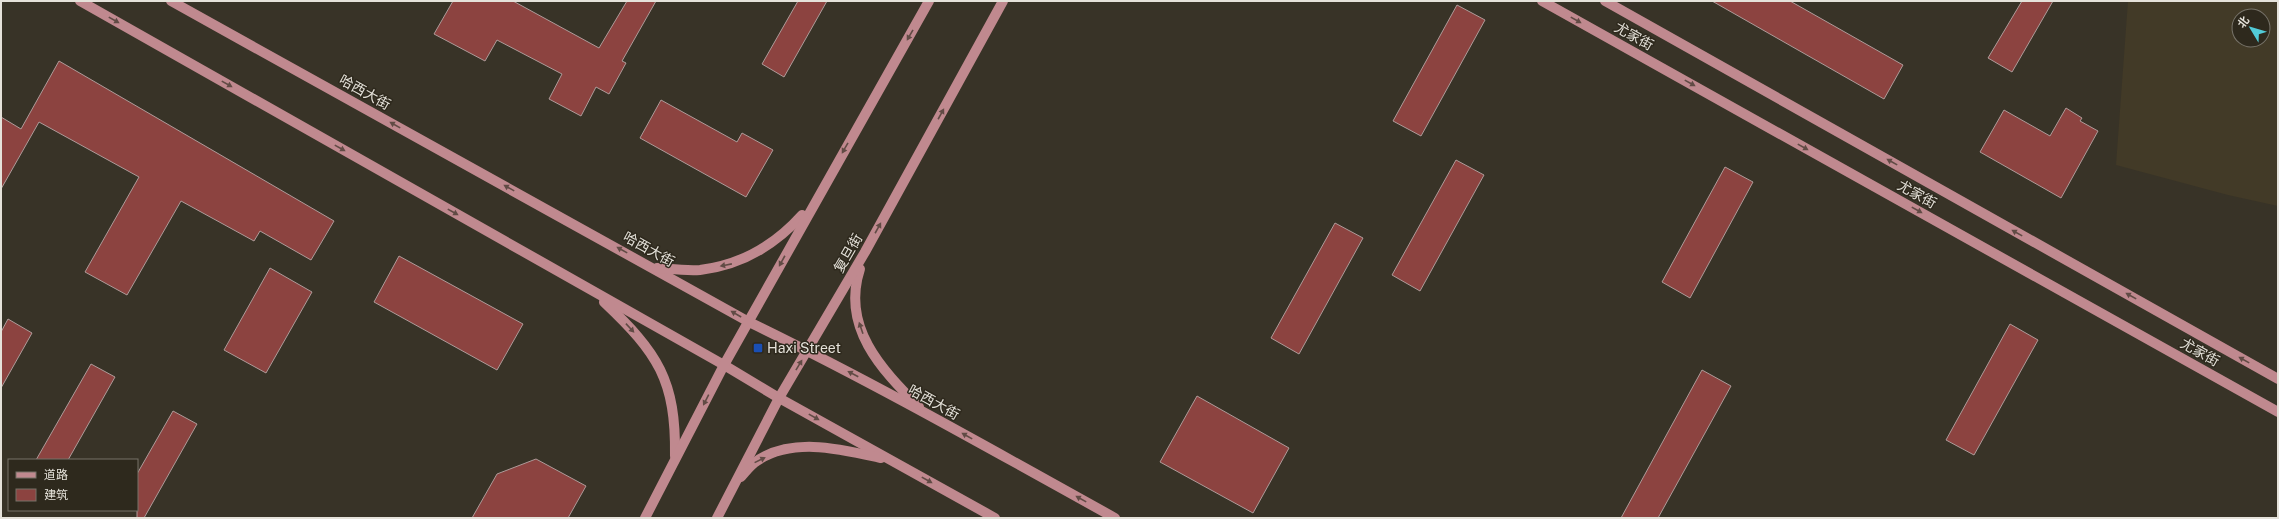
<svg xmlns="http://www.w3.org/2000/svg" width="2279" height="519" font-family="'Public Sans','Noto Sans SC',sans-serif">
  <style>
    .built { fill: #423a27; fill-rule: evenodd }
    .building { fill: #8c4340; stroke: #ae9b99 }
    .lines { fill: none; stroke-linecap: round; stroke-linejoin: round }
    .major { stroke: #c0898f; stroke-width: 10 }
    .oneway { fill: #614b45 }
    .transit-dot { fill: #1a4fb4; stroke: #2e291d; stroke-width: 1.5 }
    .labels { text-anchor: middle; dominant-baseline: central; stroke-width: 3; stroke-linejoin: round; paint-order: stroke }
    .street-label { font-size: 14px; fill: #e5e2da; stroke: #2e291d }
    .poi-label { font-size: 14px; fill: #e5e2da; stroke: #2e291d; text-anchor: start }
  </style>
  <rect width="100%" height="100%" fill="#383327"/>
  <path class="built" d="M2128 1H2278V206L2228 195 2116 165ZM2239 16H2263V40H2239Z"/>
  <g class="building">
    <polygon points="453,1 513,1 599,48 627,1 656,1 622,61 626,63 609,94 596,87 581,116 549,99 562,74 497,40 485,61 434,34"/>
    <polygon points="798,1 827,1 784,77 762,64"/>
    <polygon points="1712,1 1790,1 1903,65 1884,99"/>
    <polygon points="2022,1 2053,1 2012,72 1988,58"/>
    <polygon points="1457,5 1485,20 1421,136 1393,121"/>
    <polygon points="59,61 334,221 311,260 260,231 254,241 181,201 127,295 85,272 139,177 39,122 1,189 1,117 21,129"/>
    <polygon points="661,100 737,142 742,133 773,150 746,197 640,138"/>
    <polygon points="2066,108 2082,118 2080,121 2098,131 2061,198 1980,152 2004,110 2050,136"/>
    <polygon points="1456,160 1484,175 1420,291 1392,275"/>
    <polygon points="1725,167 1753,182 1690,298 1662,282"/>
    <polygon points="1335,223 1363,238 1299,354 1271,338"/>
    <polygon points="399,256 523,324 497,370 374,302"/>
    <polygon points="270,268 312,292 266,373 224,350"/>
    <polygon points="8,319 32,333 1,388 1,332"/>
    <polygon points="2010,324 2038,340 1974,455 1946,440"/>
    <polygon points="91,364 115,377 68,460 36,460"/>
    <polygon points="1702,370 1731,386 1658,518 1621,518"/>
    <polygon points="1197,396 1289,448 1253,513 1160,462"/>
    <polygon points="173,411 197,424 144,518 137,518 137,474"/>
    <polygon points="536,459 586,486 568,518 472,518 497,474"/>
  </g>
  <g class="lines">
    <g class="major">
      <polyline points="80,1 724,365 779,398 995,518"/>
      <path d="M171 1 749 322C873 382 994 451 1115 518"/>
      <polyline points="1542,1 2278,412"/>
      <polyline points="1605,1 2278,379"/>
      <path d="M657 268C671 269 686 271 700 270 741 265 775 245 802 215"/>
      <path d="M860 269C841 327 881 369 919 407"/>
      <path d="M604 302C658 353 676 380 675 456"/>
      <path d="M741 477C745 472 749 467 754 463 790 436 841 449 881 458"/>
      <polyline points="645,518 724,365 929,1"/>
      <polyline points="717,518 779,398 865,252 1003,1"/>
    </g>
  </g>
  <defs><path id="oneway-solid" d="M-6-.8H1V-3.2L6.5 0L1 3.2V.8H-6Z"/></defs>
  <g class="oneway">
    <use href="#oneway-solid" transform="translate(114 20) rotate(29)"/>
    <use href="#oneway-solid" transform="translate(1576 20) rotate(29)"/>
    <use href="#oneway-solid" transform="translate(910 35) rotate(120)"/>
    <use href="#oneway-solid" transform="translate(1690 83) rotate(29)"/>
    <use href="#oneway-solid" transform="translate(227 84) rotate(29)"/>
    <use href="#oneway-solid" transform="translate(941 114) rotate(-61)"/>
    <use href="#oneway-solid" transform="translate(395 125) rotate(-151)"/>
    <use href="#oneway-solid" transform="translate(1803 147) rotate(29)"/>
    <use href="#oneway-solid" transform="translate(340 148) rotate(29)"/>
    <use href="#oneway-solid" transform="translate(845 148) rotate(120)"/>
    <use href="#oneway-solid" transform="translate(1892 162) rotate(-151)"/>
    <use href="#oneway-solid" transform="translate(509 188) rotate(-151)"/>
    <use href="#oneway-solid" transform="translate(1917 210) rotate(29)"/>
    <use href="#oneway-solid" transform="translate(453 212) rotate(29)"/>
    <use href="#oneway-solid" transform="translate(878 228) rotate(-61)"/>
    <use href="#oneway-solid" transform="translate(2017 233) rotate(-151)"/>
    <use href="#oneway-solid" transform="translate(622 250) rotate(-151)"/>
    <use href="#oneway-solid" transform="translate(782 261) rotate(119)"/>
    <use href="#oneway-solid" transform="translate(726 265) rotate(169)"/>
    <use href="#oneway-solid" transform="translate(2131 296) rotate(-151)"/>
    <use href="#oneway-solid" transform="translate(736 314) rotate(-150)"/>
    <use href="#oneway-solid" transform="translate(630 328) rotate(47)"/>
    <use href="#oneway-solid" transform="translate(861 328) rotate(-109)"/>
    <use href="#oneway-solid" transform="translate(2244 360) rotate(-151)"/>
    <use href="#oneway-solid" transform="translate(799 365) rotate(-59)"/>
    <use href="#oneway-solid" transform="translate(853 374) rotate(-152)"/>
    <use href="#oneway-solid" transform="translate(706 400) rotate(117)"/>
    <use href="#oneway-solid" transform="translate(814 417) rotate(29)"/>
    <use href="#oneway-solid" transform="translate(967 436) rotate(-151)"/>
    <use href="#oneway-solid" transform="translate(760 460) rotate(-26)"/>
    <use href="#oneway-solid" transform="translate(927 480) rotate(29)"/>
    <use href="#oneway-solid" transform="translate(1081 499) rotate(-151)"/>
  </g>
  <rect class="transit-dot" x="753" y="343" width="10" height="10" rx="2"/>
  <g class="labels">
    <g class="street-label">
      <text transform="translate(1634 36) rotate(29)">尤家街</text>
      <text transform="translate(365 92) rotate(29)">哈西大街</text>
      <text transform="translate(1917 194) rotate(29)">尤家街</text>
      <text transform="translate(649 249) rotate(29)">哈西大街</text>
      <text transform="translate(848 253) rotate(-60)">复旦街</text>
      <text transform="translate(2200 352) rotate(29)">尤家街</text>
      <text transform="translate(934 402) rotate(29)">哈西大街</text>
    </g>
    <g class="poi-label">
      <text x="767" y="348">Haxi Street</text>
    </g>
  </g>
  <rect width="2279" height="519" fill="none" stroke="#e5e2da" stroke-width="4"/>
  <rect x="8" y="459" width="130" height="52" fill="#2e291d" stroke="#777369"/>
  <rect x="16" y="472" width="20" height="6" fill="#c0898f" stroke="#777369"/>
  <text x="44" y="479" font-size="12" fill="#e5e2da">道路</text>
  <rect x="16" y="489" width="20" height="12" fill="#8c4340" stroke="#777369"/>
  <text x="44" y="499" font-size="12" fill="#e5e2da">建筑</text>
  <g transform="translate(2251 28) rotate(308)"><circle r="19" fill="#2e291d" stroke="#777369"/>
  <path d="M0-3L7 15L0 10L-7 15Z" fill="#52cbd7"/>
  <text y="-6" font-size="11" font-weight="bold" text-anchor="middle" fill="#e5e2da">北</text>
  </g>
</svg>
